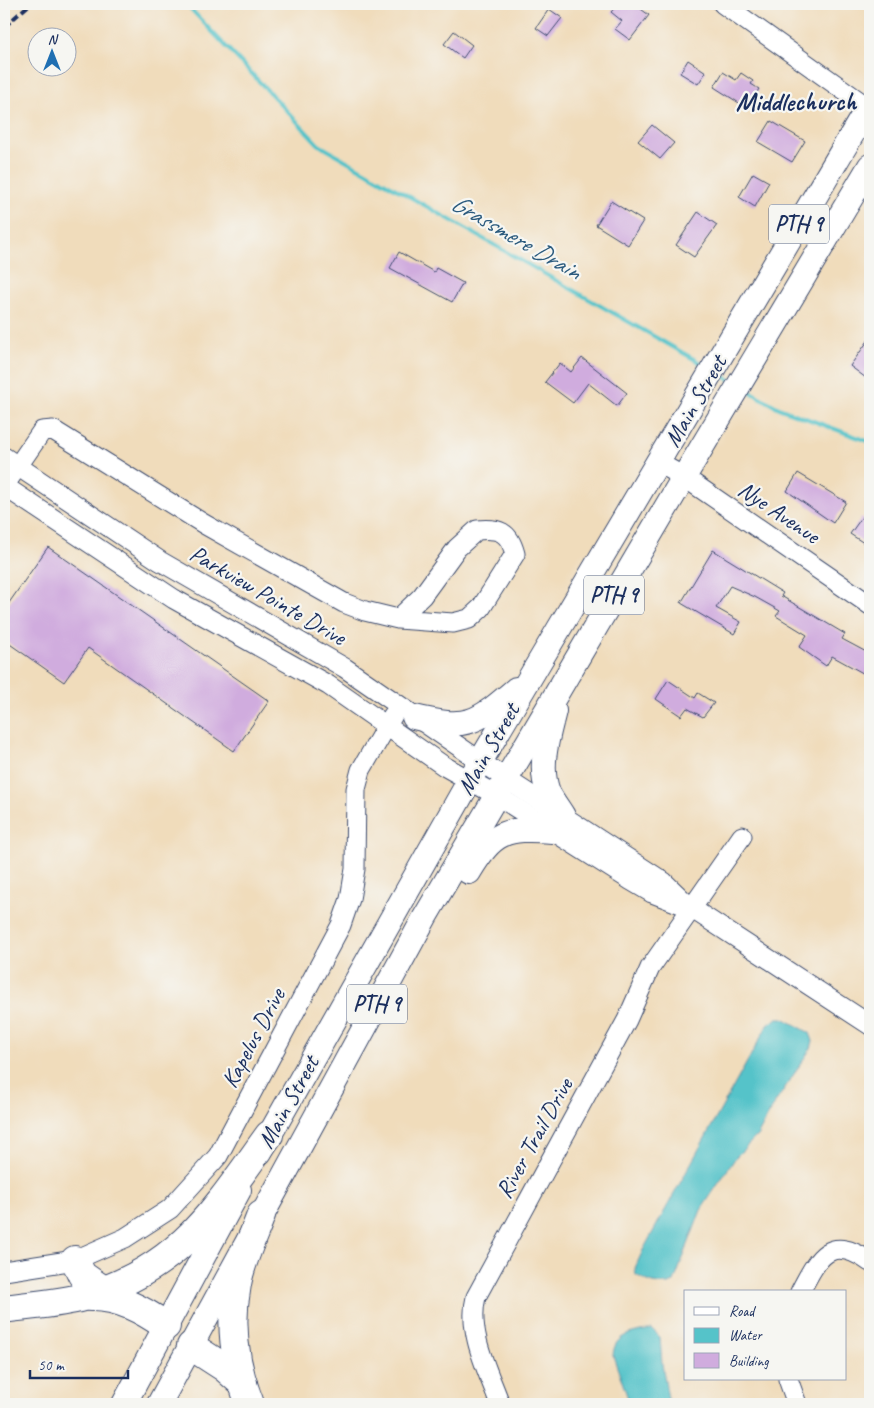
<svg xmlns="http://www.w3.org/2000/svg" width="874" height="1408" font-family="Caveat,sans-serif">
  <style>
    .water { fill: #55c3c9; stroke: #387994 }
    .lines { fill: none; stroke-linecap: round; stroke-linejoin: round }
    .stream { stroke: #55c3c9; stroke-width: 4 }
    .building { fill: #d0acde }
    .minor-casing { stroke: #3b496c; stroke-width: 21 }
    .major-casing { stroke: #3b496c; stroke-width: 26 }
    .highway-casing { stroke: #3b496c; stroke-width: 30 }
    .minor { stroke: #fff; stroke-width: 19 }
    .major { stroke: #fff; stroke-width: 24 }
    .highway { stroke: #fff; stroke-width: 28 }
    .rail { stroke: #1b2f5e; stroke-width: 4; stroke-dasharray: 8 4; stroke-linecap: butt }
    .labels { text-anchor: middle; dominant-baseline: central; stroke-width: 4.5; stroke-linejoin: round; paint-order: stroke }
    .shield { fill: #f6f6f2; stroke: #5d6b8a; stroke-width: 1 }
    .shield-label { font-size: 22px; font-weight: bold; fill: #1b2f5e }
    .street-label { font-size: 24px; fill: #1b2f5e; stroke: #f6f6f2 }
    .water-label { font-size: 25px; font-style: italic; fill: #2c5b7e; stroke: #f6f6f2 }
    .quarter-label { font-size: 26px; font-weight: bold; fill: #1b2f5e; stroke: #f6f6f2 }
  </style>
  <rect width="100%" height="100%" fill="#f6f6f2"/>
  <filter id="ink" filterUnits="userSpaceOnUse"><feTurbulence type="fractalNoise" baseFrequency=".02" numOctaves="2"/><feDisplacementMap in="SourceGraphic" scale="10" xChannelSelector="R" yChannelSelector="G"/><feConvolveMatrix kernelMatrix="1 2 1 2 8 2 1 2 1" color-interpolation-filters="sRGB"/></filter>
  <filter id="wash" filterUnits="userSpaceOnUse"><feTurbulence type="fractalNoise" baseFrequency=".0096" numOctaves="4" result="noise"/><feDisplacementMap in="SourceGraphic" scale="20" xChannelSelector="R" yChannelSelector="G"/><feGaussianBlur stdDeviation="1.12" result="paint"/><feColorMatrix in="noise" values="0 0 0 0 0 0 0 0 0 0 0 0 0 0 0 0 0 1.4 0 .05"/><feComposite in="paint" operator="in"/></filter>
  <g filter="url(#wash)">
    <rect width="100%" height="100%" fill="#f0dcbb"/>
    <g class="water">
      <path d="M777 1018H783L810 1033 813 1041 811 1048 775 1103 757 1136 736 1157 701 1210 674 1282C661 1288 649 1282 636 1275L635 1268 643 1250 767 1026Z"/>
      <path d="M652 1329 660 1337 662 1364 669 1404H630L613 1356C614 1333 633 1333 652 1329Z"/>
    </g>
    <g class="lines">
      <g class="stream">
        <polyline points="186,4 319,145 706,366"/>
        <polyline points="719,374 732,381"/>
        <polyline points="745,389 781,409 870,442"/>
      </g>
    </g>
    <g id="blocks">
      <g class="building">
        <polygon points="618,4 634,4 649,15 630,40 615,29 622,21 611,12"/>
        <polygon points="549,9 562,18 548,36 536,28"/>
        <polygon points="454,31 472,45 463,58 444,44"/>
        <polygon points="688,60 706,72 698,84 680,73"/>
        <polygon points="723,72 736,80 741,73 753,81 751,84 759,89 747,108 714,87"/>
        <polygon points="771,121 805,141 792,162 758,142"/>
        <polygon points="652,125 674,143 660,159 638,141"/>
        <polygon points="753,173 769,182 755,207 739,197"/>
        <polygon points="611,201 643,221 628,245 596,225"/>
        <polygon points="698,212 717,225 694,257 676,245"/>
        <polygon points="399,252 434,272 436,268 463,283 452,302 390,268"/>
        <polygon points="870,338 870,381 850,366"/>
        <polygon points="582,358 627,393 617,406 588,383 573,403 545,382 560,363 571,372"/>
        <polygon points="798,473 846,502 833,523 787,491"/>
        <polygon points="862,517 870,523 870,547 850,534"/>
        <polygon points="48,547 269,701 234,751 88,648 64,682 4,640 4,610"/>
        <polygon points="713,550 783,593 781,596 845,634 842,639 870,654 870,677 832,656 826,666 799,647 807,635 776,616 780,611 755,597 730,586 716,608 741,622 734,634 681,603"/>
        <polygon points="668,680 695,698 698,693 714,703 703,717 687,708 681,716 656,699"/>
      </g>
    </g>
  </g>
  <g filter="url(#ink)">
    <use href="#blocks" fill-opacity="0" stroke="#3b496c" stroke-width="1"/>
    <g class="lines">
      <defs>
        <g id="minor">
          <polyline points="723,4 870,109"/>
          <polyline points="4,457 160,561 345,668 506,779 664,882 691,908 870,1025"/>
          <polyline points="659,463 684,477 870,605"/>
          <path d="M398 619 422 596 457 548 477 530C499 528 509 531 515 554L481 608 469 619 453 623 398 619 365 611 344 603 204 524 53 430 42 431 4 486 174 599 328 685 444 766 496 795 630 880 652 893 691 908"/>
          <polyline points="4,1271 75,1260 125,1238 170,1209 218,1156 341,925 350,899 355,869 356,789 361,770 393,715"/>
          <path d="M800 1292C818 1257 830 1233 870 1262"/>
          <polyline points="788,1379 797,1404"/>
          <path d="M500 1404C488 1371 467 1332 476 1297L627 1020 650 968 742 836"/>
        </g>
        <g id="major">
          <path d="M554 711C548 736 538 766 548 792 552 800 558 808 563 816"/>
          <path d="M414 717C468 730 475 724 516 689"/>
          <path d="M469 872C493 832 505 827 552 831"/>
          <polyline points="260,1152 480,762 870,104"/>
          <polyline points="124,1404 239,1190"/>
          <polyline points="159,1404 425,917 684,477 870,166"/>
        </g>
        <g id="highway">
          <polyline points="75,1260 82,1275 115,1298"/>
          <path d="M90 1297C118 1296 143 1310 166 1326"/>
          <path d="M4 1309C30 1305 58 1304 83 1297 179 1270 214 1211 269 1135"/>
          <polyline points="191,1346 225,1368 243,1384"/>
          <path d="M250 1404C235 1366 229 1325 237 1284 241 1261 253 1237 261 1215"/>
        </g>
      </defs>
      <use href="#minor" class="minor-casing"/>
      <use href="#major" class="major-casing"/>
      <use href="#highway" class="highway-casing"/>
      <use href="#minor" class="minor"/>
      <use href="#major" class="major"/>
      <use href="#highway" class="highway"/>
      <polyline class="rail" points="4,27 30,4"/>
    </g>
  </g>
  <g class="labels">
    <g class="shield">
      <rect x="769" y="204.5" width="60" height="39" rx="4"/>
      <rect x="584" y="575.5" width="60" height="39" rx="4"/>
      <rect x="347" y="984.5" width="60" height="39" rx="4"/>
    </g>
    <g class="shield-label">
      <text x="799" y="224">PTH 9</text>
      <text x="614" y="595">PTH 9</text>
      <text x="377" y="1004">PTH 9</text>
    </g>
    <g class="street-label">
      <text transform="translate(695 401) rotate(-60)">Main Street</text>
      <text transform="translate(779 512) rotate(34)">Nye Avenue</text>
      <text transform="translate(268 595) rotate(30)">Parkview Pointe Drive</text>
      <text transform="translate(488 749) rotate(-60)">Main Street</text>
      <text transform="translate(253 1038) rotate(-62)">Kapelus Drive</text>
      <text transform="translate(288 1102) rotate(-61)">Main Street</text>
      <text transform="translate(534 1138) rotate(-61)">River Trail Drive</text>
    </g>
    <g class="water-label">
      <text transform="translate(516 237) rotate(30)">Grassmere Drain</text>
    </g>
    <g class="quarter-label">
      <text x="796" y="101">Middlechurch</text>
    </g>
  </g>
  <rect width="874" height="1408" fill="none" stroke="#f6f6f2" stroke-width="20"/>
  <rect x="684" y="1290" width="162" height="90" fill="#f6f6f2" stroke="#9ea6b7"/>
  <rect x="694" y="1307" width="25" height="8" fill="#ffffff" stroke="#9ea6b7"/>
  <text x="729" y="1316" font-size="15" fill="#1b2f5e">Road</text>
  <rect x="694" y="1328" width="25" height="15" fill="#55c3c9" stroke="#9ea6b7"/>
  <text x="729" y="1340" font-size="15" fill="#1b2f5e">Water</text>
  <rect x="694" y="1353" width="25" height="15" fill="#d0acde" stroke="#9ea6b7"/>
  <text x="729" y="1366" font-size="15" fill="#1b2f5e">Building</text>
  <g transform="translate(52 52)"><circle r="24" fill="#f6f6f2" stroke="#9ea6b7"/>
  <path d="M0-4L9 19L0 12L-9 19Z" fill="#1f6fb2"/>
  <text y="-8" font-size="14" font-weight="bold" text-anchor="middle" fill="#1b2f5e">N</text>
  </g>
  <path d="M30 1370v8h98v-8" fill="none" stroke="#1b2f5e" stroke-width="2.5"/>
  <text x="38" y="1370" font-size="15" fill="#1b2f5e" stroke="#f6f6f2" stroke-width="4" paint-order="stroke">50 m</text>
</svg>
